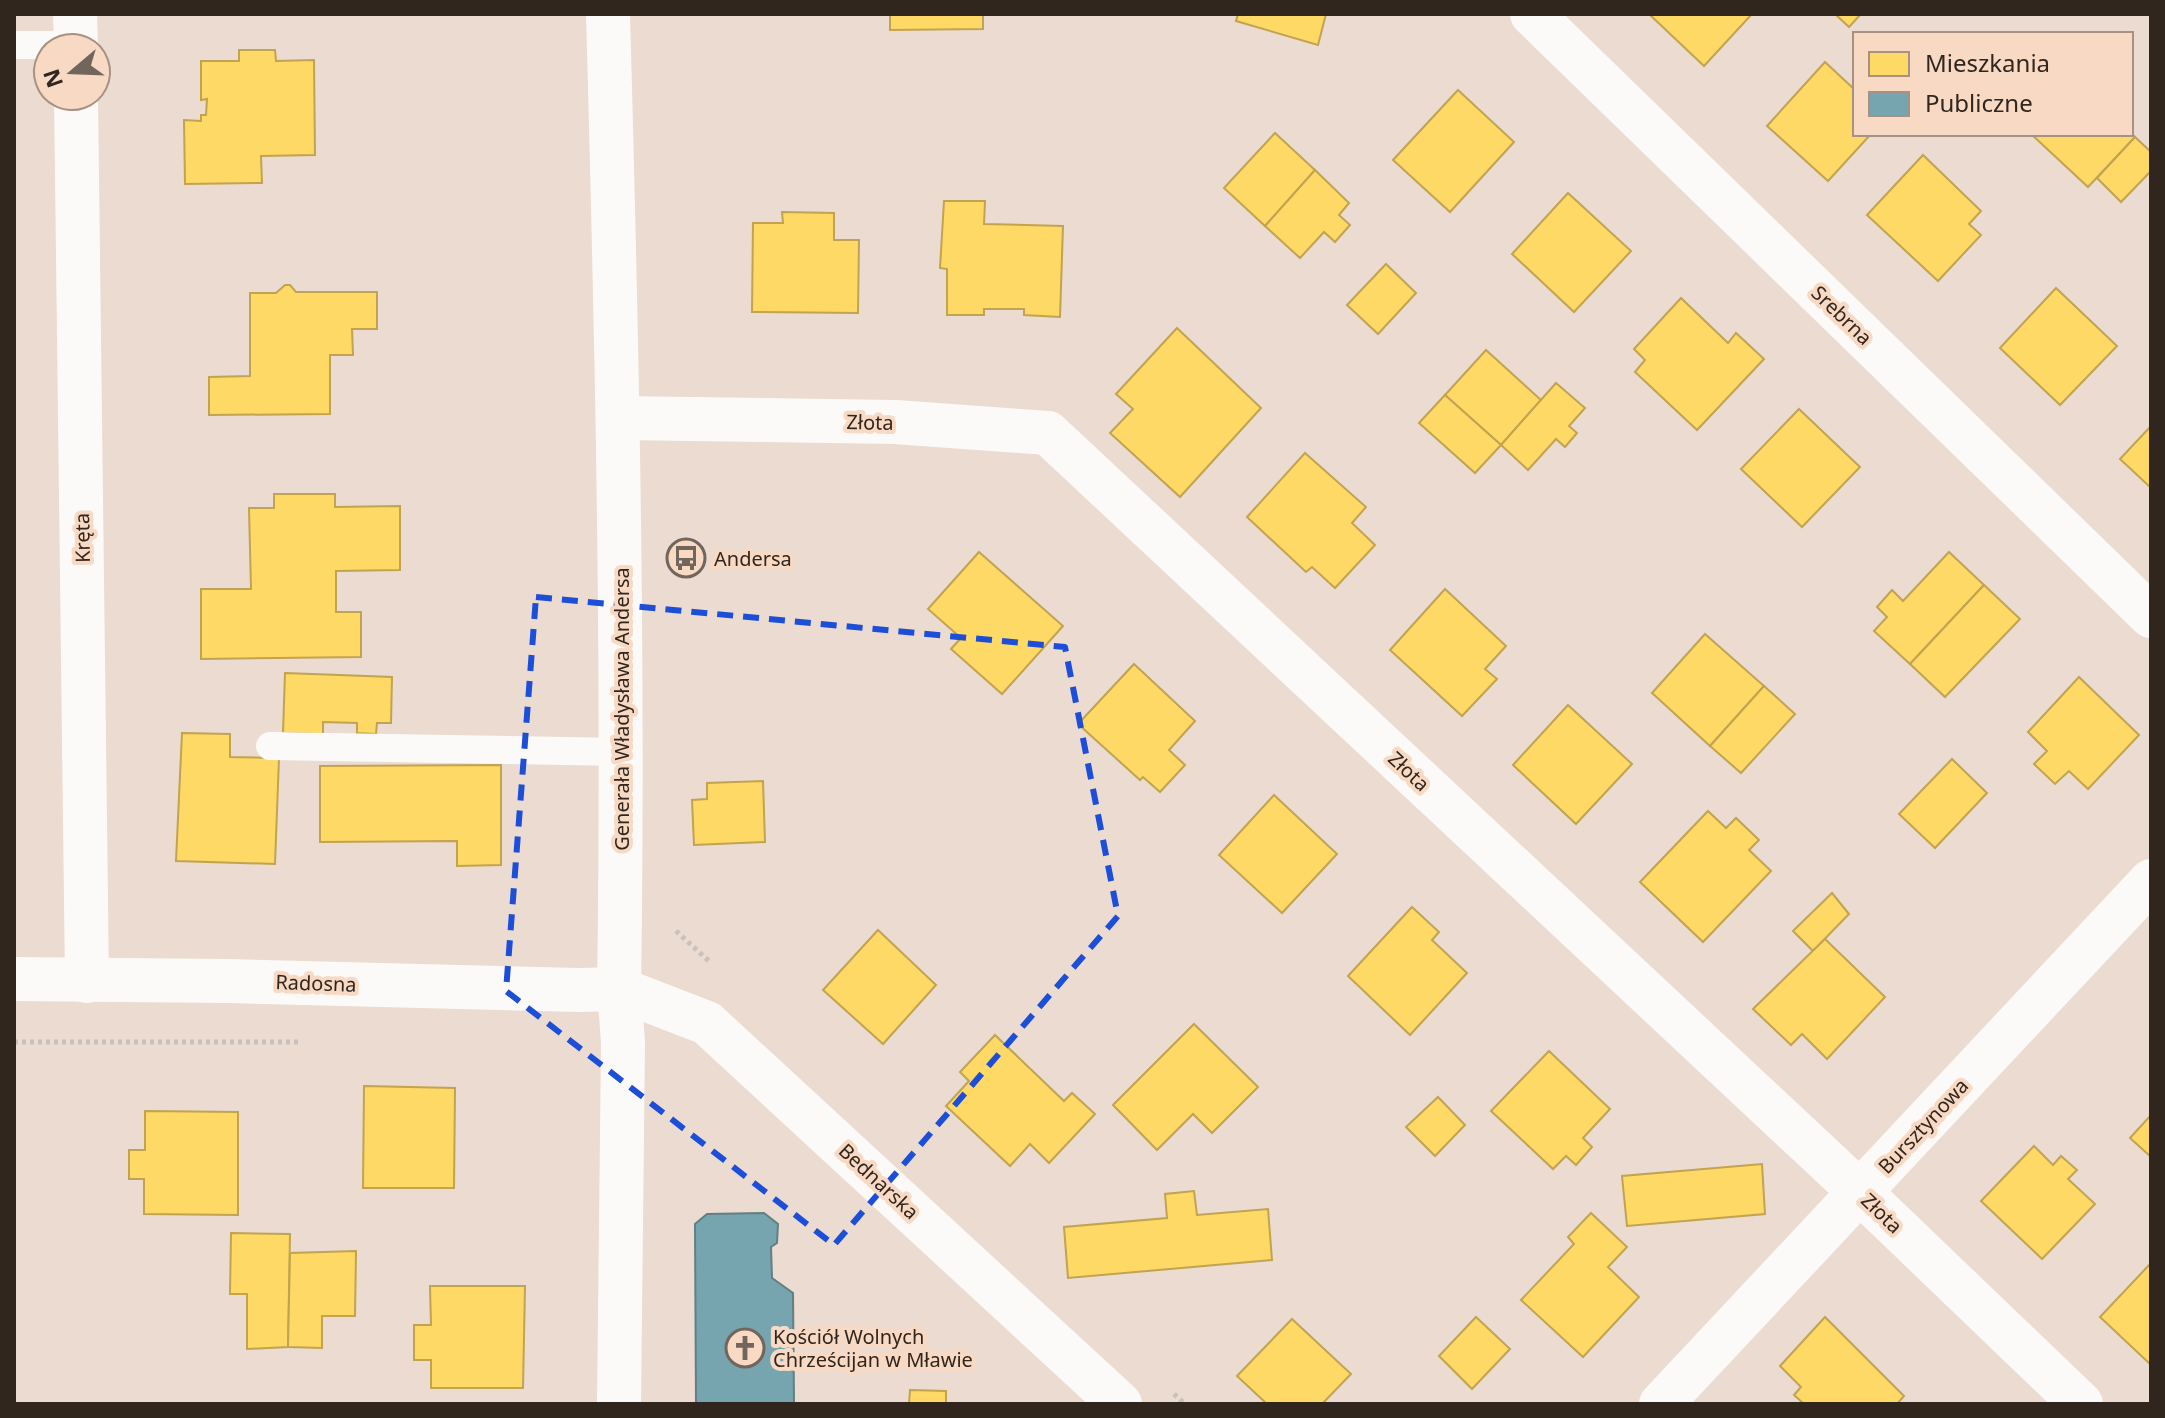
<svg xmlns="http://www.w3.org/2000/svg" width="2165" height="1418" font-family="'Noto Sans',sans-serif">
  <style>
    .homes { fill: #ffd966; stroke: #c1a350; stroke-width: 2 }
    .public { fill: #76a5af; stroke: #617f84; stroke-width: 2 }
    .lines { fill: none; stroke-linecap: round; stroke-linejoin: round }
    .path { stroke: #c9c1be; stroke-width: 5; stroke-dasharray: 4 4; stroke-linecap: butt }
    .lane { stroke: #fcfaf8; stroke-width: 28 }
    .street { stroke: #fcfaf8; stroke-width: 44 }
    .marked { fill: none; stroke: #1d4ed8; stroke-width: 6; stroke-dasharray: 16 10; stroke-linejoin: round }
    .labels { text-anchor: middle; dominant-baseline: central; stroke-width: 8; stroke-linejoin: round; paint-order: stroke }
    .street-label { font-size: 20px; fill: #31261e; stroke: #f7d9c4 }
    .poi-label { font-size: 20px; fill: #31261e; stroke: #f7d9c4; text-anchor: start }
  </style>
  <rect width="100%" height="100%" fill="#ebdbd0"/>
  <g class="homes">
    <polygon points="890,14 983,14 983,29 890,30"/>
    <polygon points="1238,14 1326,14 1318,45 1236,21"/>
    <polygon points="1649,14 1752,14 1704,66"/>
    <polygon points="1835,14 1861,14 1849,27"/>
    <polygon points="239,50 275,50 276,61 314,60 315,155 261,156 262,183 185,184 184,120 201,121 201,115 206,115 207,99 201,100 201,61 239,61"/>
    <polygon points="1825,62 1855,90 1855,134 1871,134 1828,181 1767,126"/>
    <polygon points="1458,90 1514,142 1450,212 1393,160"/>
    <polygon points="1275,133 1315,170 1265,226 1224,188"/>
    <polygon points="2131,133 2135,137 2088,187 2031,134"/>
    <polygon points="2135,137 2151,152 2151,171 2121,202 2097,178"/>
    <polygon points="1923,155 1981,211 1969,224 1981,235 1938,281 1867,215"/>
    <polygon points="1315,170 1349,203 1339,215 1350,225 1335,242 1324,232 1300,258 1265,226"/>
    <polygon points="1568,193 1631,251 1574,312 1512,254"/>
    <polygon points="944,201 985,201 984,224 1063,226 1060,317 1024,315 1024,309 984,309 984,315 947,315 947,269 940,268"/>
    <polygon points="782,212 834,213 834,240 859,240 858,313 752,312 753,223 783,223"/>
    <polygon points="1386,264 1416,293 1378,334 1347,305"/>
    <polygon points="285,285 290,285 296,292 377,292 377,329 352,329 353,355 330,355 330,414 209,415 209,377 250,376 250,293 276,293"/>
    <polygon points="2056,288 2117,346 2060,405 2000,348"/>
    <polygon points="1681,298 1728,343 1736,333 1764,359 1697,430 1635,372 1645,360 1634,349"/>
    <polygon points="1177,328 1261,408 1180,497 1110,433 1133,409 1116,394"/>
    <polygon points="1486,350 1541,400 1501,445 1445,395"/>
    <polygon points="1556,383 1585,408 1569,426 1577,433 1565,447 1556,439 1528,470 1501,445"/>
    <polygon points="1445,395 1501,445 1475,473 1419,423"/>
    <polygon points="1799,409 1860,467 1802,527 1741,469"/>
    <polygon points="2151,426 2151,488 2120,459"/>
    <polygon points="1305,453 1366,507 1352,523 1375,545 1335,588 1312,567 1306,572 1247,517"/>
    <polygon points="274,494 335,494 335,507 400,506 400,570 336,571 336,612 361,612 361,657 201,659 201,589 251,589 249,508 274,508"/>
    <polygon points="979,552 1063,626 1002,694 951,649 961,638 928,609"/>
    <polygon points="1949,552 1984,585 1910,664 1874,631 1887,617 1877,607 1892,590 1903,601"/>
    <polygon points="1984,585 2020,619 1945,697 1910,664"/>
    <polygon points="1445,589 1506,646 1485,669 1497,679 1462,716 1390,650"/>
    <polygon points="1705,634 1764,686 1710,746 1652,693"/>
    <polygon points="1134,664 1195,721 1169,750 1185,765 1160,792 1143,777 1140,780 1078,724"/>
    <polygon points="285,673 392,677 391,723 377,723 376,734 357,733 357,723 323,722 323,734 283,733"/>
    <polygon points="2079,677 2139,735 2088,789 2069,771 2055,784 2034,764 2047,751 2028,732"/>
    <polygon points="1764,686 1795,714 1741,773 1710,746"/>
    <polygon points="1568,705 1632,764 1576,824 1513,765"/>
    <polygon points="182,733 230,734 230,757 279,758 275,864 176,861"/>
    <polygon points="1952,759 1987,793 1935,848 1899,814"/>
    <polygon points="501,765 501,865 457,866 457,841 320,842 320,766"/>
    <polygon points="763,781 765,842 694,845 692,800 707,799 707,783"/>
    <polygon points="1274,795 1337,854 1282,913 1219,855"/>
    <polygon points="1708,811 1726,828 1736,818 1759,840 1749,850 1771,871 1703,942 1640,882"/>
    <polygon points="1832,893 1849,914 1813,951 1793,931"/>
    <polygon points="1412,907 1439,932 1432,940 1467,973 1410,1035 1348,976"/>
    <polygon points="878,930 936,985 883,1044 823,990"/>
    <polygon points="1825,939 1885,997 1827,1059 1802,1034 1791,1045 1753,1009"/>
    <polygon points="1194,1024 1258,1087 1212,1133 1193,1114 1157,1150 1113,1105"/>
    <polygon points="995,1035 1064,1101 1072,1093 1095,1114 1049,1163 1030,1144 1010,1166 946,1106 969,1081 960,1072"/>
    <polygon points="1549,1051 1610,1109 1583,1138 1592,1147 1576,1165 1566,1156 1553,1169 1491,1111"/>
    <polygon points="364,1086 455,1088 454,1188 363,1188"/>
    <polygon points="1438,1097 1465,1125 1435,1156 1406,1127"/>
    <polygon points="145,1111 238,1112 238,1215 144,1214 144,1179 129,1179 129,1150 145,1150"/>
    <polygon points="2151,1115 2151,1157 2130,1138"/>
    <polygon points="2034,1146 2053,1165 2061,1156 2077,1170 2068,1179 2095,1204 2042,1259 1981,1201"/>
    <polygon points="1762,1164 1765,1214 1627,1226 1622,1176"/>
    <polygon points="1194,1191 1197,1215 1268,1209 1272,1260 1068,1278 1064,1227 1167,1218 1165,1194"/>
    <polygon points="1591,1213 1627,1247 1608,1267 1639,1297 1583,1357 1521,1300 1574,1244 1568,1237"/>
    <polygon points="231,1233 290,1234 288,1347 247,1349 247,1294 230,1294"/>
    <polygon points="356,1251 355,1316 322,1316 322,1348 288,1347 290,1253"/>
    <polygon points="2151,1263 2151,1365 2100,1317"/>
    <polygon points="430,1286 525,1286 523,1388 431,1388 431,1360 414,1360 414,1325 431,1325"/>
    <polygon points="1476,1317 1510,1349 1472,1389 1439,1356"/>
    <polygon points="1825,1317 1904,1396 1897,1404 1804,1404 1794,1395 1801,1387 1780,1366"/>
    <polygon points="1292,1319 1351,1374 1322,1404 1267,1404 1237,1376"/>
    <polygon points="910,1390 946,1391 946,1404 909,1404"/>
  </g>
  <polygon class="public" points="764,1213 778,1224 777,1243 771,1247 772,1278 793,1293 794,1404 696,1404 695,1224 707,1214"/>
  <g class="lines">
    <g class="path">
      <polyline points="676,931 710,962"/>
      <polyline points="14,1042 301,1042"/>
      <polyline points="1174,1394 1185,1404"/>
    </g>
    <g class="lane">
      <polyline points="14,45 76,45"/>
      <polyline points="270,746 622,752"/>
    </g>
    <g class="street">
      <polyline points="75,14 76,48"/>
      <path d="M608 14C617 339 624 664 619 989L623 1042 619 1404"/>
      <polyline points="1532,14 2151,616"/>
      <polyline points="76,96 87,981"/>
      <polyline points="619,418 895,422 1048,433 1861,1193 2081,1404"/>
      <polyline points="14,979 227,981 579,990 619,989 707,1023 1120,1404"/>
      <polyline points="1661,1404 2151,881"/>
    </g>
  </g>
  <path class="marked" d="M536 597 1065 647 1118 916 834 1245 506 991Z"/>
  <defs>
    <symbol id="bus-ring" viewBox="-11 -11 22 22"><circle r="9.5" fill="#f7d9c4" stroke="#72655c" stroke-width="1.5"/><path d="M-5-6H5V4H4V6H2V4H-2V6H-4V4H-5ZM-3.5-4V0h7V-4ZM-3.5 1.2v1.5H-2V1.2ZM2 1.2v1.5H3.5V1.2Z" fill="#72655c"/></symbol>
    <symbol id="church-ring" viewBox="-11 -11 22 22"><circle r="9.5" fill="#f7d9c4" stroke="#72655c" stroke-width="1.5"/><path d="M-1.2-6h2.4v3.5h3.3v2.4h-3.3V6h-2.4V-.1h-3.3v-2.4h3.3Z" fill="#72655c"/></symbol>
  </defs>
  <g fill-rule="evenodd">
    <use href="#bus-ring" x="664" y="536" width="44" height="44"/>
    <use href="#church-ring" x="723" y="1326" width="44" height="44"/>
  </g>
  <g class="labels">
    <g class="street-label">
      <text transform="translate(1842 315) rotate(44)">Srebrna</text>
      <text transform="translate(870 422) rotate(1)">Złota</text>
      <text transform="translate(82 538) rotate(-91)">Kręta</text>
      <text transform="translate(621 709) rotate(-90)">Generała Władysława Andersa</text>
      <text transform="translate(1409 771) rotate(43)">Złota</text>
      <text transform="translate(316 983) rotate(2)">Radosna</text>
      <text transform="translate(1923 1126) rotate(-47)">Bursztynowa</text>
      <text transform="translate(879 1181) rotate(43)">Bednarska</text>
      <text transform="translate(1882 1213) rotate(44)">Złota</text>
    </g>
    <g class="poi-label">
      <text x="714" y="558">Andersa</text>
      <text x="773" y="1336">Kościół Wolnych<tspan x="773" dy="23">Chrześcijan w Mławie</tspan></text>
    </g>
  </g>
  <rect width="2165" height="1418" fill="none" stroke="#31261e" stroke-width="32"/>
  <rect x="1853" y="32" width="280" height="104" fill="#f7d9c4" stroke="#a89182" stroke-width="2"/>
  <rect x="1869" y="52" width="40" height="24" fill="#ffd966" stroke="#a89182" stroke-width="2"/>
  <text x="1925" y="72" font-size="24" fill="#31261e">Mieszkania</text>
  <rect x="1869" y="92" width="40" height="24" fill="#76a5af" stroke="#a89182" stroke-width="2"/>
  <text x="1925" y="112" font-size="24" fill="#31261e">Publiczne</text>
  <g transform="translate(72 72) rotate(251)"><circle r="38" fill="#f7d9c4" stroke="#a89182" stroke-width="2"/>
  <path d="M0-6L14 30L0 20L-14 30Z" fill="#72655c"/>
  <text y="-12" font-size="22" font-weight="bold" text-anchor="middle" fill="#31261e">N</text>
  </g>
</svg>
